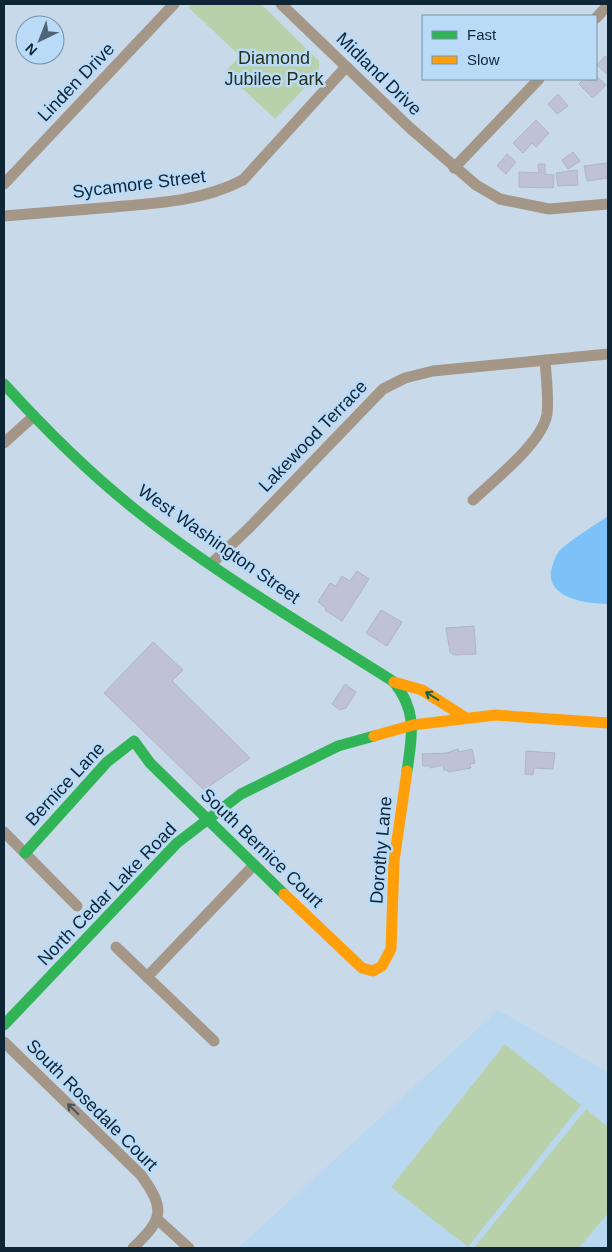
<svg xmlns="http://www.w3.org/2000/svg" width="612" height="1252" font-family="Arial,sans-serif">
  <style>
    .built { fill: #bad7f0 }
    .green { fill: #b9d1aa }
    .water { fill: #7cc1f7 }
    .building { fill: #bfc2d4; stroke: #b0b4c6 }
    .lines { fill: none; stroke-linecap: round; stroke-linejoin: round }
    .street { stroke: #a59787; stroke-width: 11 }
    .fast { stroke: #30b455; stroke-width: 11 }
    .slow { stroke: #ff9f0a; stroke-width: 11 }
    .oneway { stroke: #1c5e42 }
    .oneway2 { stroke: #4a5356 }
    .labels { text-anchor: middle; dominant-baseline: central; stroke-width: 5; stroke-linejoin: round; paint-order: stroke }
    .park-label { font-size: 18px; fill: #28301a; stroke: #badbf8 }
    .street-label { font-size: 18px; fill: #0e2536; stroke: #badbf8 }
  </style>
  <rect width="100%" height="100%" fill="#c8daea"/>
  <polygon class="built" points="498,1010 608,1072 608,1248 238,1248"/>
  <g class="green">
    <polygon points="191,4 261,4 319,61 319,73 275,119 225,72 240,56 188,7"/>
    <polygon points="505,1044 581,1105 468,1247 391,1187"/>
    <polygon points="586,1109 608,1127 608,1213 579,1248 474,1248"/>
  </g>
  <path class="water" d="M608 516V604C589 604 547 599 551 571 553 565 554 558 558 553 566 542 596 525 608 516Z"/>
  <g class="building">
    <polygon points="605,56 608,59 608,75 597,65"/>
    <polygon points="596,76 606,85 593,98 579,84 584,79 590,81 596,79"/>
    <polygon points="558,94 568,106 557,114 548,104"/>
    <polygon points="536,120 549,133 536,147 532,143 523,153 513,143"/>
    <polygon points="573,152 580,161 568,169 562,160"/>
    <polygon points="507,154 516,162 506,174 497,166"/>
    <polygon points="608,163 608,178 587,181 584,166"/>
    <polygon points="538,164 545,164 545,174 554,175 553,188 519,187 519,172 539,173"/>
    <polygon points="577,170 578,185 558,186 556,173"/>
    <polygon points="357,571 369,579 342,621 325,610 326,608 318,602 330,583 336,586 342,576 350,581"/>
    <polygon points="381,610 402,622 387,646 366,633"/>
    <polygon points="474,626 476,654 454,655 450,652 446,628"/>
    <polygon points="153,642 183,670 172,681 250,758 204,790 104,693"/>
    <polygon points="345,684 356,692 346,708 340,710 332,704"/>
    <polygon points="458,749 459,752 472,749 475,763 470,764 471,768 448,772 447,770 444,770 443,765 430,768 430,766 423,766 422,754 447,753"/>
    <polygon points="526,751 555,753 553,769 534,768 533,775 525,774"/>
  </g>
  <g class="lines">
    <g class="street">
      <polyline points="281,4 410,128 476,185 500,199 549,209 608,204"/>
      <polyline points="596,18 608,5"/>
      <polyline points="454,168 539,79"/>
      <polyline points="4,184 174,4"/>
      <path d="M4 216C40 213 77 210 114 207 160 203 202 201 243 180L346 67"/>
      <polyline points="4,443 34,416"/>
      <path d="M473 500C494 480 543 442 547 414 549 397 546 377 545 360"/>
      <polyline points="212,563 249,528 383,389 405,378 433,371 608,354"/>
      <polyline points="4,832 77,906"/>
      <polyline points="116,947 214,1041"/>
      <polyline points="147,977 254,865"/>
      <path d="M4 1042 141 1175C166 1210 163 1219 133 1248"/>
      <polyline points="157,1219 189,1248"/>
    </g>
    <g class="fast">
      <path d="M4 384C44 428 86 470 132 507 214 573 306 626 394 682 418 712 412 736 407 771"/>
      <polyline points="25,853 107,762 134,741 150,763 284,894"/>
      <polyline points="4,1025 177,843 241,794 338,746 374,736"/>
    </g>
    <g class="slow">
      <polyline points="394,682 422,690 466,718"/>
      <polyline points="374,736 413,725 495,715 608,723"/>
      <polyline points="284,894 362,968 373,971 382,966 391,949 394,861 407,771"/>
    </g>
  </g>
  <defs><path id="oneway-shaft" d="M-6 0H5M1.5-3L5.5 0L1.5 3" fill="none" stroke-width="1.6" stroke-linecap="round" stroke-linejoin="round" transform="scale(1.25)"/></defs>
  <use class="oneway" href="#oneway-shaft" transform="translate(432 696) rotate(-148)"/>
  <use class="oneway2" href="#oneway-shaft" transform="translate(73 1109) rotate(-136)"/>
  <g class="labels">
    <g class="park-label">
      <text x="274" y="58">Diamond<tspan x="274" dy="21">Jubilee Park</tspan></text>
    </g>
    <g class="street-label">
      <text transform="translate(379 74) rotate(44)">Midland Drive</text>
      <text transform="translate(76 82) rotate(-46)">Linden Drive</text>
      <text transform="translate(139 184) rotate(-7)">Sycamore Street</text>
      <text transform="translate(313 436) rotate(-46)">Lakewood Terrace</text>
      <text transform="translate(219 544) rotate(35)">West Washington Street</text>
      <text transform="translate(65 784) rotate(-47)">Bernice Lane</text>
      <text transform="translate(262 848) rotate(44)">South Bernice Court</text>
      <text transform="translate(381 850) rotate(-85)">Dorothy Lane</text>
      <text transform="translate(107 894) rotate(-46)">North Cedar Lake Road</text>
      <text transform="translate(92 1105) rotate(45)">South Rosedale Court</text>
    </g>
  </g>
  <rect width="612" height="1252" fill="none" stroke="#0e2536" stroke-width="10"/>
  <rect x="422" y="15" width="175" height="65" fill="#badbf8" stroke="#7592aa"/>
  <rect x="432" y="31" width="25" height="8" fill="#30b455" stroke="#7592aa"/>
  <text x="467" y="40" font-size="15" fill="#0e2536">Fast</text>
  <rect x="432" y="56" width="25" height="8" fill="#ff9f0a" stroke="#7592aa"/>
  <text x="467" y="65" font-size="15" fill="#0e2536">Slow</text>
  <g transform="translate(40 40) rotate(223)"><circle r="24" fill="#badbf8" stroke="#7592aa"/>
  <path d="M0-4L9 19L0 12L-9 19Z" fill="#4f6475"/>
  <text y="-8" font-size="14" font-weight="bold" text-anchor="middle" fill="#0e2536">N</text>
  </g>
</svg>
